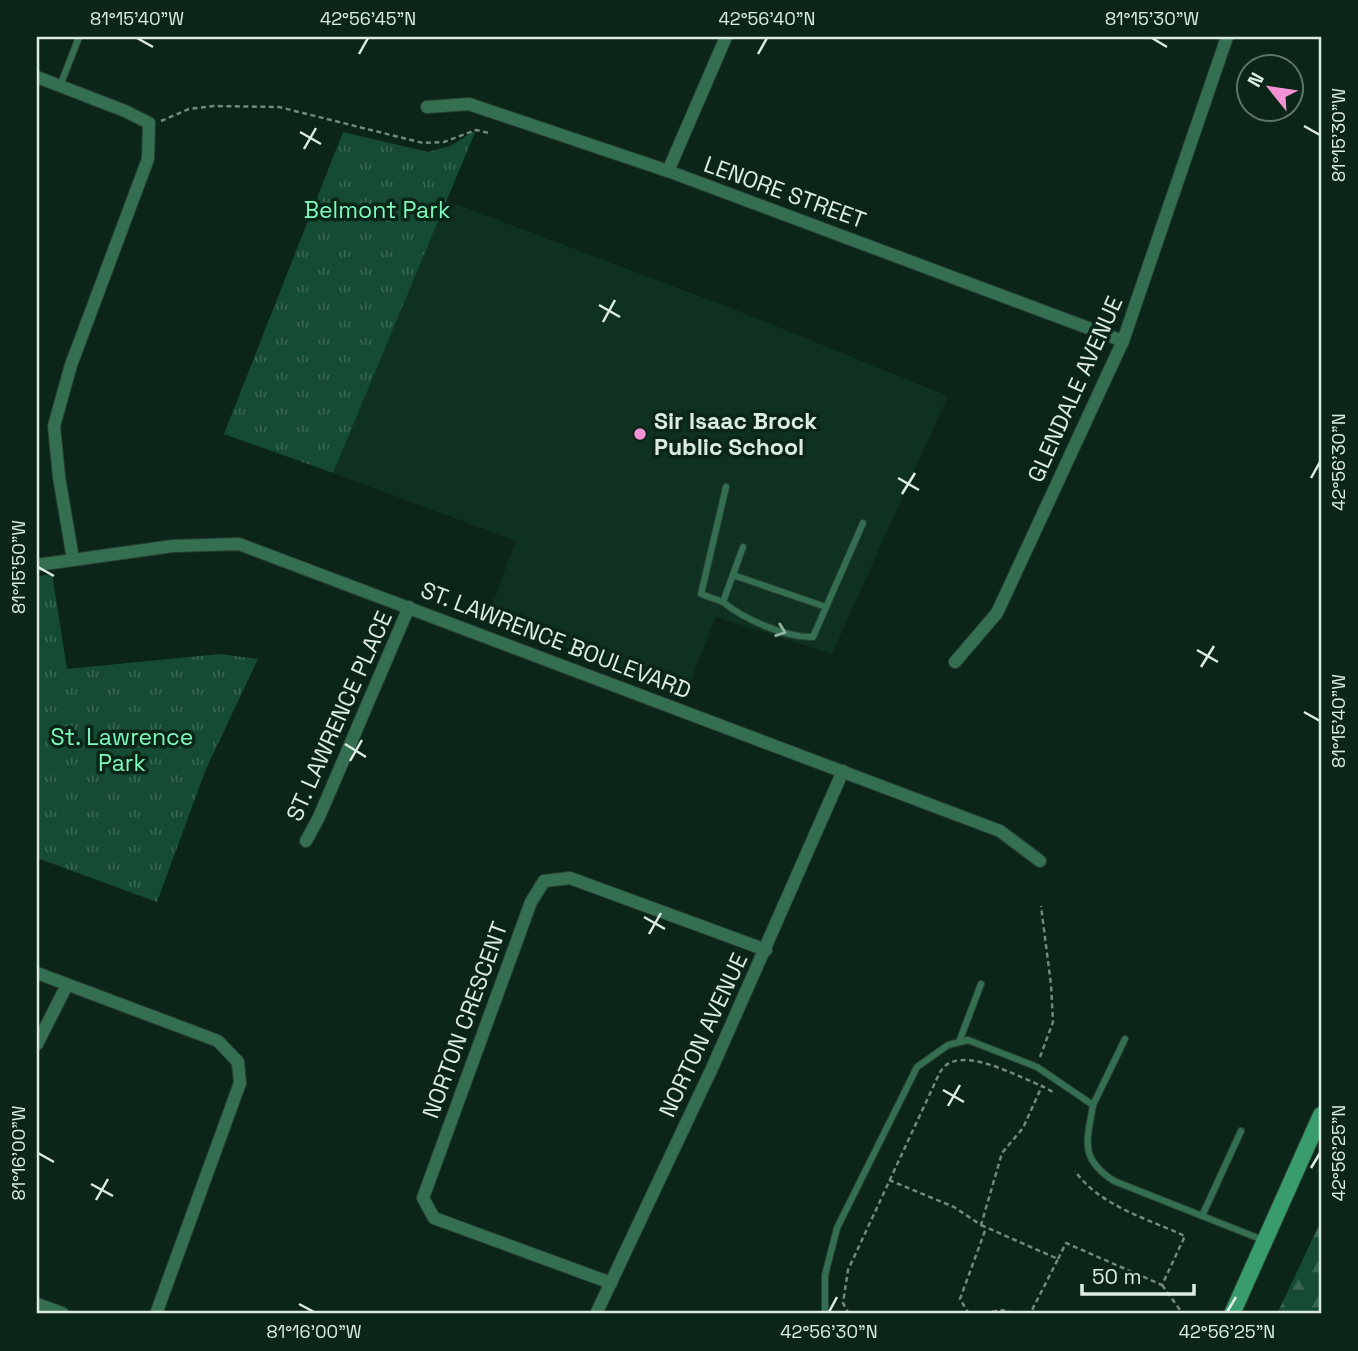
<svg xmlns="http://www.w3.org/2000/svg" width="1358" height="1351" font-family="'Space Grotesk',sans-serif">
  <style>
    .built { fill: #0f3121 }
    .forest { fill: url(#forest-firs) }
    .park { fill: url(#park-tufts) }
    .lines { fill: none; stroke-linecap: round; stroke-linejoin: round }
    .service-casing { stroke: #284134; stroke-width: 8 }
    .minor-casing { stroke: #284134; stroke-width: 14 }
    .tertiary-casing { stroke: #284134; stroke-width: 16 }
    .secondary-casing { stroke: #284134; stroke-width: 18 }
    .path { stroke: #74897e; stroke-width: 2.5; stroke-dasharray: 5 3.5; stroke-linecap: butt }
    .service { stroke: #356f51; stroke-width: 6 }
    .minor { stroke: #356f51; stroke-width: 12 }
    .tertiary { stroke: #356f51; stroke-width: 14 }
    .secondary { stroke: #389c6d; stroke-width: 16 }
    .oneway { stroke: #91b4a1 }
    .ticks { fill: none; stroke: #ddece3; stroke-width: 2.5 }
    .poi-dot { fill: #f391d5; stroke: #0b2518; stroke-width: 2.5 }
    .labels { text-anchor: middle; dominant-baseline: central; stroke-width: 7; stroke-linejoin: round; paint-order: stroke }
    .street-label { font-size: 23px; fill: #ddece3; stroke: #0b2518 }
    .park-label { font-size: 23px; fill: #7efabb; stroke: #0b2518 }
    .poi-label { font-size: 23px; font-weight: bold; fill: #ddece3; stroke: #0b2518; text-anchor: start }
    .neatline { fill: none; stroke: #ddece3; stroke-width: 2.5 }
    .ticks-label { font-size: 18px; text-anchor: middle; fill: #ddece3 }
  </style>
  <defs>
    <pattern id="forest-firs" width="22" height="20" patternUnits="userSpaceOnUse" patternTransform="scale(1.75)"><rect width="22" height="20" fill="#164b33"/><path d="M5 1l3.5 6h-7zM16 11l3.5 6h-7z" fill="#376550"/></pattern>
    <pattern id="park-tufts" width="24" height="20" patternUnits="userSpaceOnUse" patternTransform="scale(1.75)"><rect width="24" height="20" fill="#164b33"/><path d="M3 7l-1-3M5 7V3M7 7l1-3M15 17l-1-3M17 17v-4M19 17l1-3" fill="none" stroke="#376550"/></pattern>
  </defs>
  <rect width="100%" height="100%" fill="#0b2518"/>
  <polygon class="built" points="445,200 736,310 948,396 832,654 716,617 686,693 487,618 516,541 333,473"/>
  <polygon class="forest" points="1321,1221 1321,1314 1277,1314"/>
  <g class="park">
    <polygon points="476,130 333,473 224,434 343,132 428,152 450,146"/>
    <polygon points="52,574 67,669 220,654 258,659 206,769 157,902 37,858 37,576"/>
  </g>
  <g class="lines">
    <defs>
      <g id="service">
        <polyline points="60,86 79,37"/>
        <polyline points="726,487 701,594 723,602 743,547"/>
        <polyline points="733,575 826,607"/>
        <path d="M723 602C744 619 786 638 813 637L863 523"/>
        <polyline points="959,1042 981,984"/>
        <polyline points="1093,1105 1125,1039"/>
        <polyline points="1202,1216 1241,1131"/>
        <path d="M825 1314V1275L837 1228 917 1067 948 1045 968 1040 1037 1067 1093 1105C1087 1142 1079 1158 1114 1181L1263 1240"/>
      </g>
      <g id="minor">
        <polyline points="37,77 125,111 149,123 148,159 71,365 54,426 59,477 73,559"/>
        <polyline points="427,107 469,104 668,171 1123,341"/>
        <polyline points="668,171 726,37"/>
        <polyline points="37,565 173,546 239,544 1000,831 1040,861"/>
        <polyline points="955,662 997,613 1123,341 1227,37"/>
        <polyline points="306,841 319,817 409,607"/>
        <polyline points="37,973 218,1041 238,1062 240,1083 156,1314"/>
        <polyline points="37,1044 67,985"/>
        <polyline points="611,1283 434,1218 423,1198 531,902 544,881 570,878 766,950"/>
        <polyline points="596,1314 713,1066 843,771"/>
      </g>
      <polyline id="tertiary" points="37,1305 62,1314"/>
      <polyline id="secondary" points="1232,1314 1321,1115"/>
    </defs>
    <use href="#service" class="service-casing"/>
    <use href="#minor" class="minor-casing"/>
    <use href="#tertiary" class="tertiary-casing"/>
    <use href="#secondary" class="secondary-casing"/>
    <g class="path">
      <polyline points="161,121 189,109 213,106 279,107 423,143 444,142 476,130 489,133"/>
      <polyline points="1040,1057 1053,1022 1051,985 1041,906"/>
      <polyline points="889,1180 954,1207 981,1225 1002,1153 1023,1128 1042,1086 1053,1092"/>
      <polyline points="981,1225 1058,1259 1030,1314"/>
      <path d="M1058 1259 1066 1243 1162 1285 1185 1236C1146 1218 1100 1206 1075 1171"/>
      <polyline points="1162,1285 1183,1314"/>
      <path d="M849 1314 843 1303 848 1270 940 1072C943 1068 947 1063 952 1062 976 1053 1019 1077 1042 1086"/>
      <polyline points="969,1314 960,1299 986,1228"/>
      <polyline points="984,1314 1000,1310 1020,1314"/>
    </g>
    <use href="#service" class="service"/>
    <use href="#minor" class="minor"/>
    <use href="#tertiary" class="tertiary"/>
    <use href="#secondary" class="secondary"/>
  </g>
  <defs><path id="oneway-chevron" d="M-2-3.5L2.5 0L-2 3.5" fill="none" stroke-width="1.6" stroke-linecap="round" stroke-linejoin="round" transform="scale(1.75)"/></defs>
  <use class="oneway" href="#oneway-chevron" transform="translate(781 631) rotate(20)"/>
  <path class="ticks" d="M137 38 153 47M1152 38 1167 47M359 54 368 38M758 54 767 38M1304 126 1320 135M300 132 321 144M304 149 316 128M599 305 620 317M603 322 615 300M898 478 919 490M1311 478 1320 462M902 494 915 473M38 567 54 576M1197 650 1218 662M1201 667 1214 646M1304 712 1320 721M345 744 366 757M350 761 362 740M644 917 665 929M649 934 661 913M943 1090 964 1102M948 1106 960 1085M38 1153 54 1162M1311 1168 1320 1153M91 1184 113 1196M96 1200 108 1179M299 1304 314 1312M829 1312 837 1297M1227 1312 1236 1297"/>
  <circle class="poi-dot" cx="640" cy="434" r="7"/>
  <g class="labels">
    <g class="street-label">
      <text transform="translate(785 192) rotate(20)">LENORE STREET</text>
      <text transform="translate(1075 389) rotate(-66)">GLENDALE AVENUE</text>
      <text transform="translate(556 640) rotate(21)">ST. LAWRENCE BOULEVARD</text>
      <text transform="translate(339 716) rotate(-66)">ST. LAWRENCE PLACE</text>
      <text transform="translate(465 1020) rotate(-70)">NORTON CRESCENT</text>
      <text transform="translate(703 1035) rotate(-65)">NORTON AVENUE</text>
    </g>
    <g class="park-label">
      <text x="377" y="210">Belmont Park</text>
      <text x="122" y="737">St. Lawrence<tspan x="122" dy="26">Park</tspan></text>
    </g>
    <g class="poi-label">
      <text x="654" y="421">Sir Isaac Brock<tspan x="654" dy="26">Public School</tspan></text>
    </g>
  </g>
  <rect width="1358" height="1351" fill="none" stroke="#0b2518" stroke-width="77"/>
  <g transform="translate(1270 88) rotate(300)"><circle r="33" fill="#0b2518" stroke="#5f7569" stroke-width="2"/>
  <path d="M0-5L12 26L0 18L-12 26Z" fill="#f391d5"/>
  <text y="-10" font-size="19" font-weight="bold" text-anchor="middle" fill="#ddece3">N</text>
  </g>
  <path d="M1082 1284v10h112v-10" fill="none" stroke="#ddece3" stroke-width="3.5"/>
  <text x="1092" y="1284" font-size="21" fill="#ddece3" stroke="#0b2518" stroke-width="5" paint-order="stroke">50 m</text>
  <rect x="38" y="38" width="1282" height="1274" class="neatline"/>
  <g class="ticks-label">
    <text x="137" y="25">81°15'40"W</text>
    <text x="368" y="25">42°56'45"N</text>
    <text x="767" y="25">42°56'40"N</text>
    <text x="1152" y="25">81°15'30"W</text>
    <text transform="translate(1339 135) rotate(-90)" y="6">81°15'30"W</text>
    <text transform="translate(1339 462) rotate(-90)" y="6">42°56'30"N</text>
    <text transform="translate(19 567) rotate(-90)" y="6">81°15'50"W</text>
    <text transform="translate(1339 721) rotate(-90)" y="6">81°15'40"W</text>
    <text transform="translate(1339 1153) rotate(-90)" y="6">42°56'25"N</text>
    <text transform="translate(19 1153) rotate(-90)" y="6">81°16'00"W</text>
    <text x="314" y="1338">81°16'00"W</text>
    <text x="829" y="1338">42°56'30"N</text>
    <text x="1227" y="1338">42°56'25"N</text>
  </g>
</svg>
